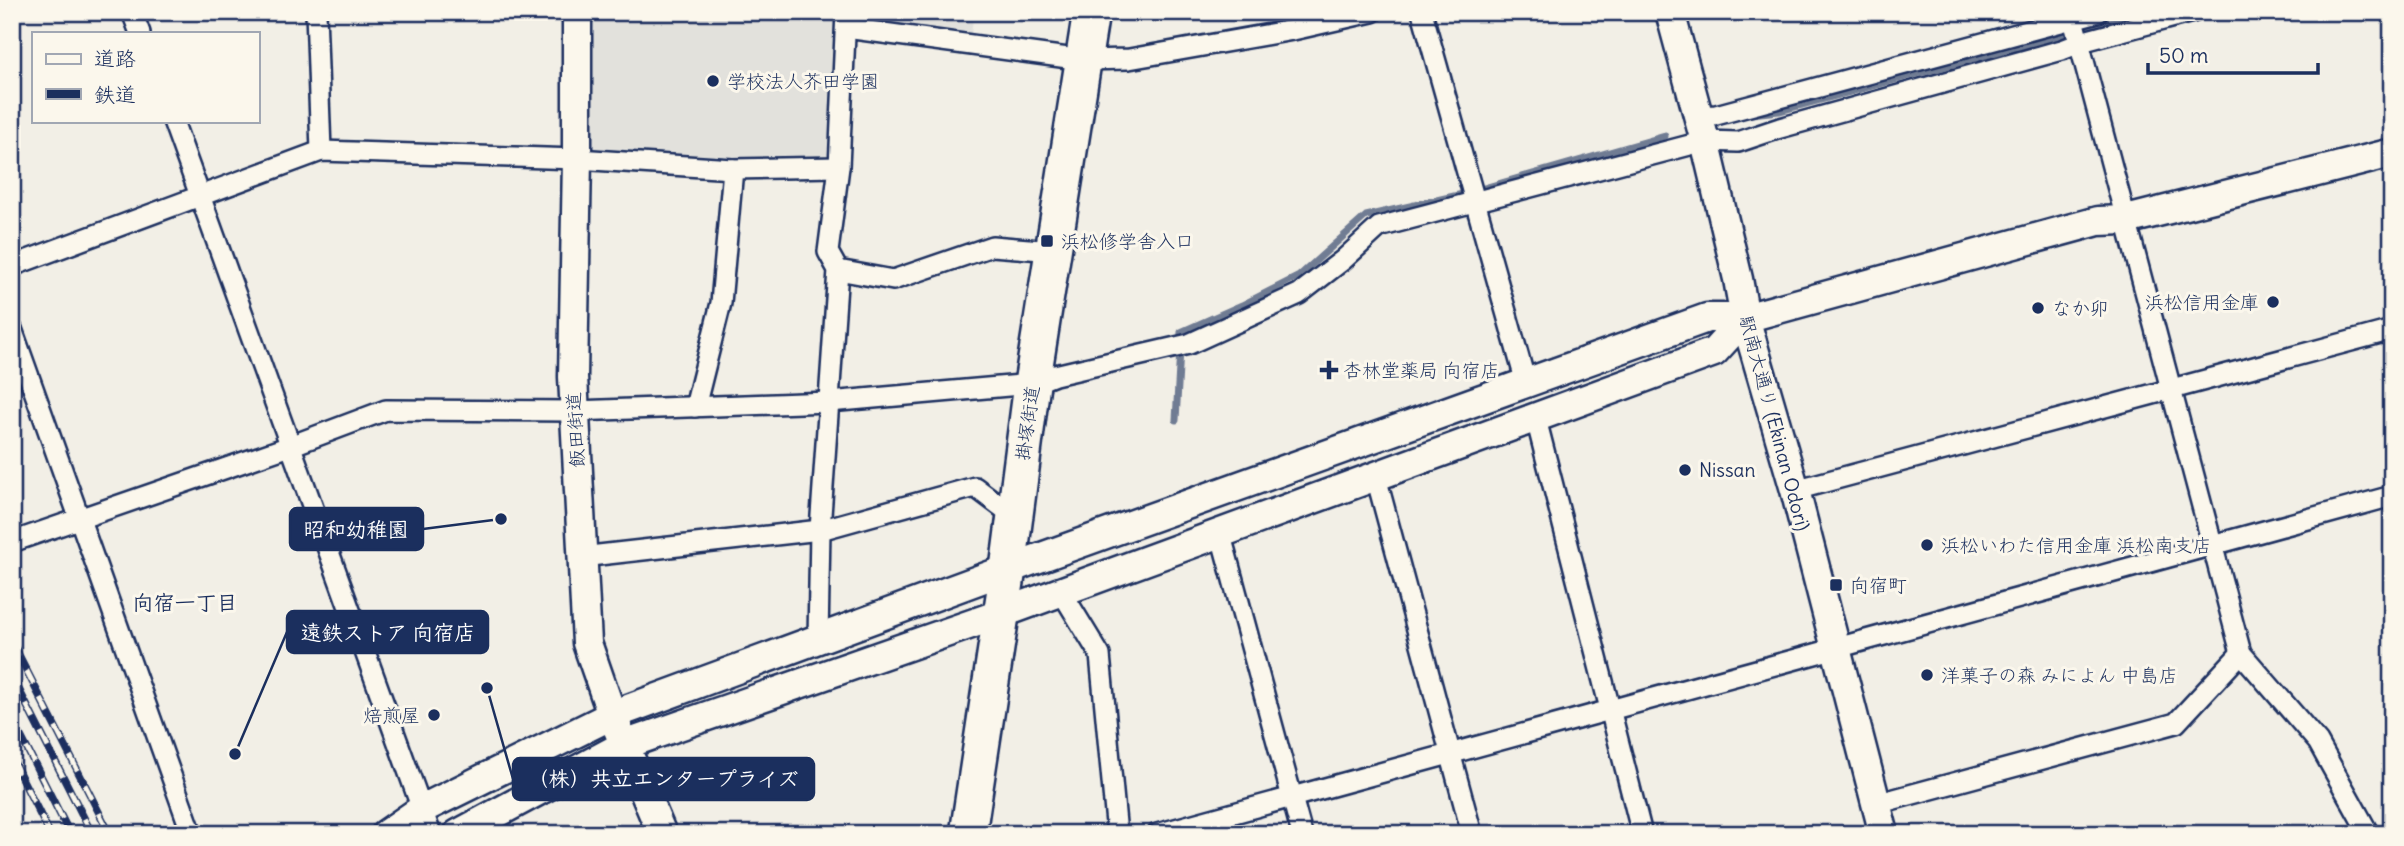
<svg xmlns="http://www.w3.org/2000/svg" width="2404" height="846" font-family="Delius,'Klee One',sans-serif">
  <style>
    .built { fill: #e2e1dc }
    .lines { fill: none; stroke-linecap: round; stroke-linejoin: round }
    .stream { stroke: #707b93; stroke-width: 7 }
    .street-casing { stroke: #1b2f5e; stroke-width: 24 }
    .secondary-casing { stroke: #1b2f5e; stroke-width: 33 }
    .highway-casing { stroke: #1b2f5e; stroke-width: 40 }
    .street { stroke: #fbf7ec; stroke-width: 19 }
    .secondary { stroke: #fbf7ec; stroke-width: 28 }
    .highway { stroke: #fbf7ec; stroke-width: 35 }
    .rail-casing { stroke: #1b2f5e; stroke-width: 8 }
    .rail { stroke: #fbf7ec; stroke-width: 5; stroke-dasharray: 16; stroke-linecap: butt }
    .poi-dot { fill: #1b2f5e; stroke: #fbf7ec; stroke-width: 2.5 }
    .labels { text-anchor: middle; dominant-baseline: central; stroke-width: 6; stroke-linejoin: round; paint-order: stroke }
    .poi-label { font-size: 19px; fill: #1b2f5e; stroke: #fbf7ec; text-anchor: start }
    .street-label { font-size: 19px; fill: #1b2f5e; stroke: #fbf7ec }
    .neighbourhood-label { font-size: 21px; font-weight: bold; fill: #1b2f5e; stroke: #fbf7ec }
    .leader { fill: none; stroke: #1b2f5e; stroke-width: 2.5 }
    .callout-dot { fill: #1b2f5e; stroke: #fbf7ec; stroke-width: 2.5 }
    .callout { fill: #1b2f5e; stroke: #1b2f5e; stroke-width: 2.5 }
    .callout-label { font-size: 21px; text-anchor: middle; font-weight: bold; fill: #fff }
  </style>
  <rect width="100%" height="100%" fill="#f2efe6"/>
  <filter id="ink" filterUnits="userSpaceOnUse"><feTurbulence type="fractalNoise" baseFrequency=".0143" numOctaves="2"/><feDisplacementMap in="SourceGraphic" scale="14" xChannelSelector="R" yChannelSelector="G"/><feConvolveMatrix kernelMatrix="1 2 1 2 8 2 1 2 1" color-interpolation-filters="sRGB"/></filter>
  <g filter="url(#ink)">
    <g class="built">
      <polygon points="592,12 836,12 830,158 825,162 592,150"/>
      <polygon points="858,12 974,12 971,34 857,18"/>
    </g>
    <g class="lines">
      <g class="stream">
        <polyline points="1751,114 1779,111 2146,12"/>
        <polyline points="1176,420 1181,332 1242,305 1299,276 1366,216 1463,194 1665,136"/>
      </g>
      <defs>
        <g id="street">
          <polyline points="132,12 140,33"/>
          <polyline points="316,12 321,151"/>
          <polyline points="1422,12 1526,383"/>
          <polyline points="2071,12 2241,653 2318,742 2369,834"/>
          <polyline points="846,28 1083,60 1129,59 1293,30 1372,12"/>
          <polyline points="1698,116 1716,115 2098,12"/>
          <polyline points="173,121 431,834"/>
          <polyline points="12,266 321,151 577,159 733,169 839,167"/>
          <polyline points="838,270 893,280 992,246 1053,251"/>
          <polyline points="12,329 192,834"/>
          <polyline points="695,407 721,303 733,169"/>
          <polyline points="1536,419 1642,834"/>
          <polyline points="1376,477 1472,834"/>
          <polyline points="1795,490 2392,330"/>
          <polyline points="1220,532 1302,834"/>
          <polyline points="12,542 290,446 386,410 574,411 829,402 1032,384 1055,375 1189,344 1299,294 1343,260 1379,227 1705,141 1738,142 1780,128 2062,50 2088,40 2193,12"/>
          <polyline points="581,557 820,530 975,487 1015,517"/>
          <polyline points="1061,591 1100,655 1117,834"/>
          <polyline points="818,639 820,530 838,270 828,252 839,167 846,12"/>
          <polyline points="1876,804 2176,723 2241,653"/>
          <polyline points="1157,834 2392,496"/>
        </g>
        <g id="secondary">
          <polyline points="577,12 577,159 573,377 587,643 612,715 662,834"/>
          <polyline points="1670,12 1705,141 1738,279 1745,318 1795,490 1884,834"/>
          <polyline points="386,834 422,809 612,715 1008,569 1707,318 1745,318 2098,221 2126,220 2392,153"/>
          <polyline points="458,834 624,745 1000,614 1714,352 1745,318"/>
        </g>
        <polyline id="highway" points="968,834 1008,569 1032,384 1091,12"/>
      </defs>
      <use href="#street" class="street-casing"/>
      <use href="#secondary" class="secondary-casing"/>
      <use href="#highway" class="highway-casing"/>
      <use href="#street" class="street"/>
      <use href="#secondary" class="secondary"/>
      <use href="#highway" class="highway"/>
      <defs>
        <g id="rail">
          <polyline points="12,642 110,834"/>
          <polyline points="12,676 92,834"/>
          <polyline points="12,719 70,834"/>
          <polyline points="12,759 50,834"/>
        </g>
      </defs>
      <use href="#rail" class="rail-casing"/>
      <use href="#rail" class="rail"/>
    </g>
  </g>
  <g class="poi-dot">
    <circle cx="713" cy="81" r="7"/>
    <rect x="1040" y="234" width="14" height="14" rx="3.5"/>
    <circle cx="2273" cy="302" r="7"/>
    <circle cx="2038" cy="308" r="7"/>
    <path d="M1325.5 359.5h7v7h7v7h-7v7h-7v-7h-7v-7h7z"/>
    <circle cx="1685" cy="470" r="7"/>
    <circle cx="1927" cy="545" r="7"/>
    <rect x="1829" y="578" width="14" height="14" rx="3.5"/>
    <circle cx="1927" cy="675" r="7"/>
    <circle cx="434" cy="715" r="7"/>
  </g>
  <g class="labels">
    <g class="poi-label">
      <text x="727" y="81">学校法人芥田学園</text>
      <text x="1061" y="241">浜松修学舎入口</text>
      <text x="2259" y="302" text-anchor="end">浜松信用金庫</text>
      <text x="2052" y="308">なか卯</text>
      <text x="1343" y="370">杏林堂薬局 向宿店</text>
      <text x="1699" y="470">Nissan</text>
      <text x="1941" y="545">浜松いわた信用金庫 浜松南支店</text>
      <text x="1850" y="585">向宿町</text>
      <text x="1941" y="675">洋菓子の森 みによん 中島店</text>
      <text x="420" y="715" text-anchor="end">焙煎屋</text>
    </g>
    <g class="street-label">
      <text transform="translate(1027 423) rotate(-82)">掛塚街道</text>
      <text transform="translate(1775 423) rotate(75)">駅南大通り (Ekinan Odori)</text>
      <text transform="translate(575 430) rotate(-93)">飯田街道</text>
    </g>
    <g class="neighbourhood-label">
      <text x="185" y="602">向宿一丁目</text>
    </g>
  </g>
  <path class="leader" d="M501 519L423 529M235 754L287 632M487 688L513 779"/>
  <g class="callout-dot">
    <circle cx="501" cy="519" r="7"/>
    <circle cx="235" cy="754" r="7"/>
    <circle cx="487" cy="688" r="7"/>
  </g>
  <g class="callout">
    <rect x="290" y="508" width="133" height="42" rx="7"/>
    <rect x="287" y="611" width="201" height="42" rx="7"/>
    <rect x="513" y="758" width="301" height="42" rx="7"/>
  </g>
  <g class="callout-label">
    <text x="356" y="537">昭和幼稚園</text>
    <text x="388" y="640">遠鉄ストア 向宿店</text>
    <text x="663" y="786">（株）共立エンタープライズ</text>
  </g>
  <rect width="2404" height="846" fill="none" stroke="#fbf7ec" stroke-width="42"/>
  <rect x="21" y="21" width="2362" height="804" fill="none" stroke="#1b2f5e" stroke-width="2.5" filter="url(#ink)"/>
  <rect x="32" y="32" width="228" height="91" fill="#fbf7ec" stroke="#a1a7b3" stroke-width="2"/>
  <rect x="46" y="54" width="35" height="10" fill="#fbf7ec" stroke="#a1a7b3" stroke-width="2"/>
  <text x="94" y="66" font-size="21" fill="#1b2f5e">道路</text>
  <rect x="46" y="89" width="35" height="10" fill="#1b2f5e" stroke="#a1a7b3" stroke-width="2"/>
  <text x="94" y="102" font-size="21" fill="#1b2f5e">鉄道</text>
  <path d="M2148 63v10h170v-10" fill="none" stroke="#1b2f5e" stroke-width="3.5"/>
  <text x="2159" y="63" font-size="21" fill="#1b2f5e" stroke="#fbf7ec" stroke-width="5" paint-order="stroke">50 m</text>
</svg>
